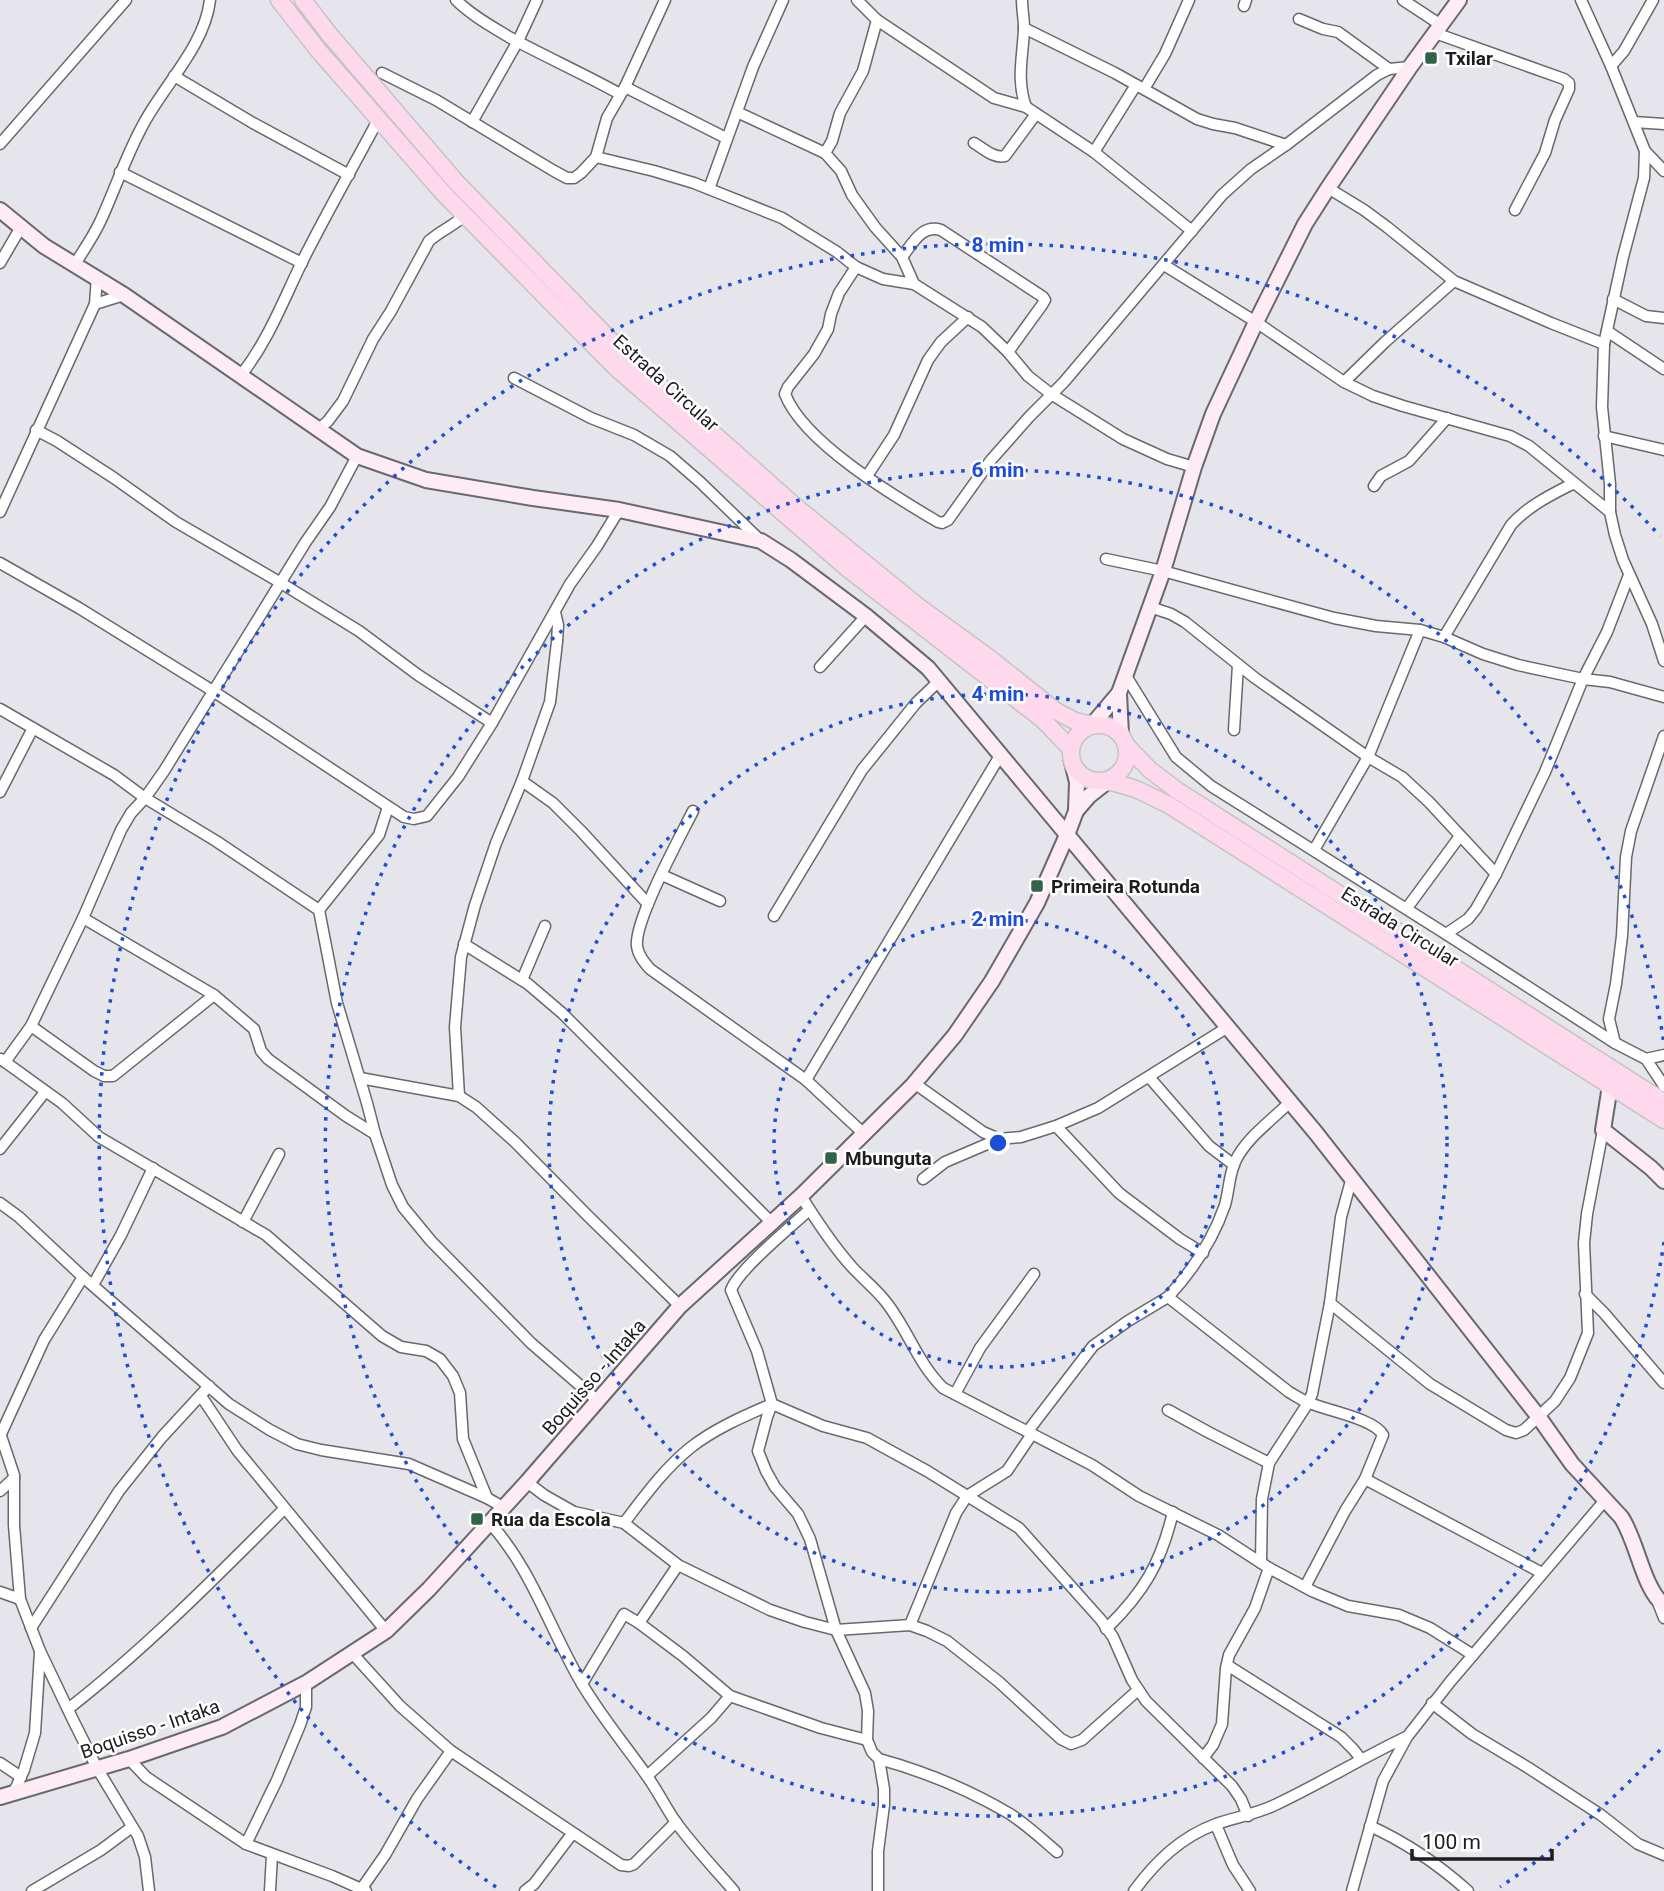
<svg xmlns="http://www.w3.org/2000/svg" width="1664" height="1891" font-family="Roboto,sans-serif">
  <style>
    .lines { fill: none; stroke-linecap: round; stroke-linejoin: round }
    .street-casing { stroke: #68686d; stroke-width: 13 }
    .secondary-casing { stroke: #68686d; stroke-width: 18 }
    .primary-casing { stroke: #c4c4c5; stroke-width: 19 }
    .street { stroke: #fff; stroke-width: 10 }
    .secondary { stroke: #feecf5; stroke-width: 14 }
    .primary { stroke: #fdd9eb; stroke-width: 16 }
    .ring { fill: none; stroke: #1d4ed8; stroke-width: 3.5; stroke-dasharray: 3.5 7 }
    .poi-dot { fill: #306347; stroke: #fff; stroke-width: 2.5 }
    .labels { text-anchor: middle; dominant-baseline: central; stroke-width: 5; stroke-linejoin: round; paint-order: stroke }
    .poi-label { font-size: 19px; font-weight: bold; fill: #1e1e20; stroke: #fff; text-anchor: start }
    .street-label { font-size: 19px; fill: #1e1e20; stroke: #fff }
    .centre { fill: #1d4ed8; stroke: #fff; stroke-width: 3.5 }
    .ring-label { font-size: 21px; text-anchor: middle; font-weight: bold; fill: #1d4ed8; stroke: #fff; stroke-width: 5; stroke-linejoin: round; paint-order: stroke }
  </style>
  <rect width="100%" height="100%" fill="#e5e5eb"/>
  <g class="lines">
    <defs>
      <g id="street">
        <path d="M456 0C471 15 491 26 509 37 546 57 584 74 620 94"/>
        <polyline points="857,0 877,20 994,98 1026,107 1094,152 1192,231"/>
        <path d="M1022 0C1022 9 1024 19 1024 28 1023 57 1016 79 1026 107"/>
        <polyline points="1403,0 1441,25"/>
        <polyline points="1581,0 1611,66 1645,151 1644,178 1623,257 1604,344 1602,407 1610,484 1610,512 1615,535 1623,560 1652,624 1664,661"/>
        <polyline points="1244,6 1246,0"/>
        <polyline points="1299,19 1323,29 1338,32 1389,69"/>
        <polyline points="1024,28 1115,73 1197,119 1213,124 1235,128 1286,145"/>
        <polyline points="1435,33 1564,79 1569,83 1569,89 1555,120 1545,153 1515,210"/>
        <polyline points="1611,66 1624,51 1653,0"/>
        <polyline points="382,73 436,100 554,171 567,178 574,178 581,173 596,157 607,118 625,87 665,0"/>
        <polyline points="174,76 253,123 349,175"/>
        <polyline points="625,87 726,138"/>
        <polyline points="1144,89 1165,54 1189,0"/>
        <polyline points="737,112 825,153 841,171 852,195 875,227 902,257 914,284"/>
        <polyline points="472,122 518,41 537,0"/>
        <polyline points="1634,122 1664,124"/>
        <path d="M974 143C983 148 994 159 1005 156L1036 114"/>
        <polyline points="0,144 126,0"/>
        <polyline points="1645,151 1664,171"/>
        <polyline points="1094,152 1136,85"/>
        <polyline points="825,153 832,141 840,113 863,71 877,20"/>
        <polyline points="596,157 654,171 694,183 782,218 837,252 856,267 883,279 914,284 982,327 1008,352 1028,376 1051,394 1123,439 1167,459 1194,467"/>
        <polyline points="120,172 302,263"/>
        <polyline points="1328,188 1364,210 1387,227 1454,281 1551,323 1604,344"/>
        <polyline points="709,189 753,67 783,0"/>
        <path d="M902 257C913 243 922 224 941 230L1043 297 1045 300 1042 305 1008 352"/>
        <polyline points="0,263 21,227"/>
        <path d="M75 264C83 251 93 237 100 222 115 190 126 155 144 123 165 84 205 45 210 0"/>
        <polyline points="1164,265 1256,322 1344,382 1373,396 1403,406 1510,436 1529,446 1610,512"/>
        <path d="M856 267 839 293 831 314 828 329 814 354 788 387 785 394C803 442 894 496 938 522L942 523 948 520 991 460 1029 417 1064 382 1222 195 1251 169 1286 145 1377 75 1389 69 1410 67"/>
        <polyline points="1613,299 1646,316 1664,318"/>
        <polyline points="95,304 124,295"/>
        <polyline points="1607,331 1664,369"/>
        <path d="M241 375C268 341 283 301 302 262 326 214 353 167 378 120"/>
        <polyline points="514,378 591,418 634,435 670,456 700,482 761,541"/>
        <polyline points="1344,382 1385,342 1454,281"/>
        <path d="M319 429 328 421 343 401 373 339 391 311 429 241C441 230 454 226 465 215"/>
        <polyline points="36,430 57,441 114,478 176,522 281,583 359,631 418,675 492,723"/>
        <polyline points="1604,436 1664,450"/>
        <polyline points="867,476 894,435 928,360 941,342 968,317"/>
        <polyline points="1374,486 1381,476 1409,461 1447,418"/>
        <polyline points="0,512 95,304 97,277"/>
        <polyline points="1106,559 1163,571 1334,618 1376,626 1420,630 1444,637 1483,654 1518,665 1583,679 1610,682 1664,697"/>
        <polyline points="0,563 79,608 213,691 404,817 414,819 427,816 458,777 492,723 570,584 597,546 619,510"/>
        <polyline points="1150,607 1171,614 1185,622 1255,678 1368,757 1402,777 1429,802 1496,874"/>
        <path d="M1444 637 1511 525C1529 505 1551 495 1574 483"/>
        <polyline points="820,667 866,616"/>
        <polyline points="1126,676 1176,757 1211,786 1446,934 1615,1043 1646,1059 1664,1086"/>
        <polyline points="0,709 114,775 145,798 216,841 319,910 337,1003 367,1103 375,1134 392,1185 403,1207 431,1241 531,1343 598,1401"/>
        <polyline points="1234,730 1238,665"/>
        <polyline points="522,781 553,803 581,831 648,904"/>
        <polyline points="0,792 33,728"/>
        <path d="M693 811C680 837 634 921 637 946 638 955 644 962 650 969L806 1080 863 1133"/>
        <polyline points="1314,850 1368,757 1420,630"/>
        <polyline points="662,875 720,901"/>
        <polyline points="1407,908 1460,836"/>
        <polyline points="319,910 379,835 388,807"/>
        <polyline points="774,916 862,770 916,703 939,681"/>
        <polyline points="83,918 214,995 254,1029 261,1051 268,1059 346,1116 375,1134"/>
        <polyline points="1446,934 1468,919 1476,909 1496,874 1545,772 1583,679 1607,632 1629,575"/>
        <polyline points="464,944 528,984 562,1013 771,1222"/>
        <polyline points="522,980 545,926"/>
        <polyline points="31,1026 94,1071 104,1076 113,1076 214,995"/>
        <polyline points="1615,1043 1609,1019 1616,984 1622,936 1626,857 1631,831 1664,736"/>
        <polyline points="1,1059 62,1103 99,1137 266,1235 382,1336 401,1347 426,1351 440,1359 453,1376 460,1393 463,1439 487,1498"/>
        <polyline points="1646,1059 1664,1055"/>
        <polyline points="5,1062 31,1026 83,918 121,830 131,813 145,798 164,771 305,543 330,507 357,456"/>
        <polyline points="1149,1077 1209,1146 1234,1165"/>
        <polyline points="360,1078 459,1096 476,1107 515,1142 588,1216 680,1306"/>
        <polyline points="806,1080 1001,754"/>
        <polyline points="914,1083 983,1132 999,1139 1021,1137 1056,1126 1098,1108 1228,1027"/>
        <polyline points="459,1096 455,1027 461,957 475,905 496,843 522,781 550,702 557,642 558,625 555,612"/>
        <polyline points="1056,1126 1119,1193 1180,1239 1203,1253"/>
        <polyline points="0,1149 45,1092"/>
        <polyline points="923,1179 945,1162 999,1139"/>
        <path d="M801 1196C816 1220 833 1246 852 1267 863 1279 876 1289 886 1302 908 1330 917 1362 943 1388L1092 1465 1139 1496 1218 1535 1269 1568 1314 1592 1348 1606 1399 1615 1430 1628 1473 1655"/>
        <polyline points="0,1203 19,1217 83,1277 229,1404 270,1430 297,1444 321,1450 409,1464 487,1498 503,1507"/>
        <path d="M809 1210C791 1227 739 1269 731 1290L757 1351 772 1404 767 1417 758 1451 766 1471 775 1487 798 1514 810 1539 836 1630 865 1693 868 1711 867 1740 872 1752 879 1759 884 1789V1805L878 1851V1891"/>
        <polyline points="243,1222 279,1154"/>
        <polyline points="93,1285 121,1235 153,1168"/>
        <polyline points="1585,1294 1604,1313 1664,1383"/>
        <path d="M1168 1297C1193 1270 1213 1240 1225 1205 1229 1191 1229 1175 1235 1162 1245 1139 1272 1120 1290 1102"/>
        <polyline points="1330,1303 1430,1384 1506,1430 1516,1433 1524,1430 1555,1401 1570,1378 1588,1333 1584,1243 1587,1214 1603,1130"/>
        <polyline points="955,1394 980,1348 1034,1274"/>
        <polyline points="201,1396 237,1450 386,1631"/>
        <polyline points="1168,1410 1208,1432 1269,1463"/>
        <path d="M1028 1431 1093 1346 1128 1321 1168 1297 1289 1392C1296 1396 1303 1401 1310 1403 1328 1411 1375 1419 1383 1435L1365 1479 1345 1511 1305 1587"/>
        <polyline points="0,1433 14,1475 14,1525 20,1599 40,1651 72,1718 97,1768 138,1836 145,1857 149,1891"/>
        <polyline points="1,1434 44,1340 83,1277"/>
        <polyline points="1365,1479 1542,1573"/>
        <polyline points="527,1482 544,1495 574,1512 624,1523 678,1565 770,1610 805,1622 836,1630 910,1625 927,1631 947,1641 999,1682 1061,1739 1071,1744 1082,1740 1138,1690"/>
        <polyline points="0,1491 14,1478"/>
        <path d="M489 1522C532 1569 550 1630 582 1684 601 1716 625 1745 647 1776 657 1790 665 1806 675 1821 693 1846 714 1868 734 1891"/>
        <path d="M624 1523C644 1497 664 1469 690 1448 714 1429 744 1416 772 1404L823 1426 867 1438 927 1471 1019 1528 1101 1620 1113 1637 1132 1680 1146 1701 1232 1786 1241 1799 1248 1816"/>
        <polyline points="1261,1563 1262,1499 1269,1463 1308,1403 1312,1394 1330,1303 1341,1217 1352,1177"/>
        <polyline points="0,1592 20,1599"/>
        <polyline points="1657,1600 1664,1618"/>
        <polyline points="639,1623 678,1565"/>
        <polyline points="910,1625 956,1513 967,1496 1007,1471 1032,1434"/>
        <polyline points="31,1628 119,1491 162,1437 209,1386"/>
        <path d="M1106 1629C1144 1592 1161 1563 1173 1512"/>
        <polyline points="352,1653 400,1706 451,1751 621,1865 629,1866 634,1864 676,1822"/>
        <polyline points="1227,1665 1341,1737 1353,1749 1361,1759"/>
        <polyline points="582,1684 624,1614 639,1623 683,1656 730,1696 821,1728 867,1740"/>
        <polyline points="1432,1703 1472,1734 1527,1767 1601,1815 1638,1844 1664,1855"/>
        <path d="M68 1709C145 1649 215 1578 284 1509"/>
        <polyline points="1203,1758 1213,1745 1222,1724 1226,1668 1229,1655 1255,1608 1269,1568"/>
        <polyline points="129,1759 146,1777 246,1844 332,1876 366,1891"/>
        <path d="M879 1759C923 1771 971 1791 1010 1814 1027 1825 1042 1839 1057 1852"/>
        <polyline points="0,1763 21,1777"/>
        <polyline points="647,1776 711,1718 730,1696"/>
        <polyline points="13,1794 24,1770 35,1733 40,1652"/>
        <polyline points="1216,1825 1233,1865 1250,1891"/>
        <path d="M1370 1826C1405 1842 1439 1865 1468 1891"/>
        <polyline points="246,1844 277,1780 300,1725 306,1707 306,1683"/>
        <polyline points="362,1888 385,1855 417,1799 451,1751"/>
        <polyline points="32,1891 101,1850 132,1827"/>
        <polyline points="270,1891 272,1855"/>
        <polyline points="525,1891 534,1884 572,1834"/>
        <path d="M1134 1891C1156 1861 1181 1837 1216 1824 1237 1817 1257 1814 1277 1804 1321 1783 1362 1758 1406 1737"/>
        <polyline points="1352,1891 1383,1781 1407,1737 1450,1682 1606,1499"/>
      </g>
      <g id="secondary">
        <path d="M0 210 44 246 124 295 357 456 426 480 533 498 619 510 761 541 791 560 866 616 928 668 1316 1133 1538 1416 1572 1464 1621 1517C1637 1540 1643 1589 1664 1605"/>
        <polyline points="1092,725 1119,693"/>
        <polyline points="1121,735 1119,693 1163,571 1194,467 1213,414 1256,322 1305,224 1328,188 1410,67 1459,0"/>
        <polyline points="1076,811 1089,796 1108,781"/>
        <polyline points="1610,1086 1603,1130 1651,1168 1664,1181"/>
        <polyline points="0,1797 129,1759 222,1727 306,1683 386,1631 429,1589 527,1482 680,1306 801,1196 912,1086 955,1035 992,981 1037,903 1067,835 1076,811 1077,782 1071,758"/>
      </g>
      <g id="primary">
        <polyline points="279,0 318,50 444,194 615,367 848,569 1042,719 1071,749"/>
        <polyline points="303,0 329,34 457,183 626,356 795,506 919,607 988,657 1056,711 1075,721 1092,725"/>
        <circle cx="1099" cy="753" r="28"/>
        <polyline points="1126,745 1150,770 1178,791 1664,1102"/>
        <polyline points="1108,781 1136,789 1169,805 1664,1120"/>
      </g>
    </defs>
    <use href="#street" class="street-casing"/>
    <use href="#secondary" class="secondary-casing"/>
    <use href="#primary" class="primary-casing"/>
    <use href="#street" class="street"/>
    <use href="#secondary" class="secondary"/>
    <use href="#primary" class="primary"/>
  </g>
  <g class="ring">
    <circle cx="998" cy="1143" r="224"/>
    <circle cx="998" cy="1143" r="449"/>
    <path d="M1664 1242A673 673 0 1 1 1664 1044"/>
    <path d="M1660 1750A898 898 0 0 1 1500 1887M496 1887A898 898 0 1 1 1660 536"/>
  </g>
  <g class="poi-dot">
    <rect x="1424" y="51" width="14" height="14" rx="3.5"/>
    <rect x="1030" y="879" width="14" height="14" rx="3.5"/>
    <rect x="824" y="1151" width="14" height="14" rx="3.5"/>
    <rect x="470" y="1512" width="14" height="14" rx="3.5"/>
  </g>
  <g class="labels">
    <g class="poi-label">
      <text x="1445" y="58">Txilar</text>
      <text x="1051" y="886">Primeira Rotunda</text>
      <text x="845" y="1158">Mbunguta</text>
      <text x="491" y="1519">Rua da Escola</text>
    </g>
    <g class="street-label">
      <text transform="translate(666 383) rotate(42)">Estrada Circular</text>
      <text transform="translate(1400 927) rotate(32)">Estrada Circular</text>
      <text transform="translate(594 1377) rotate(-49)">Boquisso - Intaka</text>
      <text transform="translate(150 1729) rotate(-19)">Boquisso - Intaka</text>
    </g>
  </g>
  <circle cx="998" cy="1143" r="10" class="centre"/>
  <g class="ring-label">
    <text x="998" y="252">8 min</text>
    <text x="998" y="477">6 min</text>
    <text x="998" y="701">4 min</text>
    <text x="998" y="926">2 min</text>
  </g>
  <path d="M1412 1849v10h140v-10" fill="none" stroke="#1e1e20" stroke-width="3.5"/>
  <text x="1422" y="1849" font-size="21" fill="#1e1e20" stroke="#ffffff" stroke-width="5" paint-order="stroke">100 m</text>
</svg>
